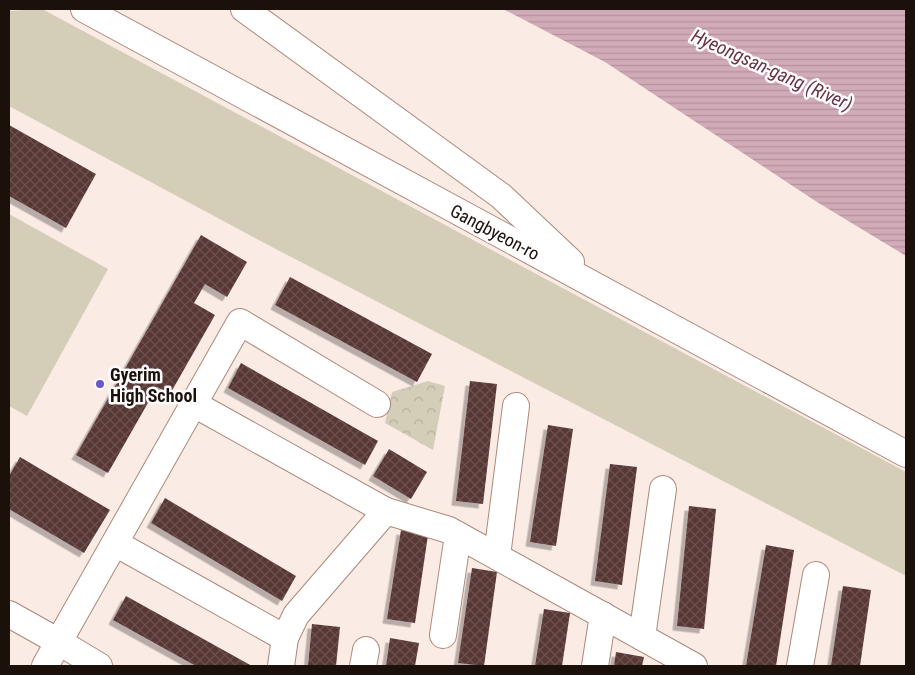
<svg xmlns="http://www.w3.org/2000/svg" width="915" height="675" font-family="'Roboto Condensed',sans-serif">
  <style>
    .grass { fill: #d4cdb7 }
    .park { fill: url(#park-crowns) }
    .water { fill: url(#water-rules) }
    .building { fill: url(#building-cross-hatch); filter: url(#shadow) }
    .lines { fill: none; stroke-linecap: round; stroke-linejoin: round }
    .minor-casing { stroke: #ac897a; stroke-width: 28 }
    .minor { stroke: #fff; stroke-width: 26 }
    .poi-dot { fill: #6b54ce; stroke: #fcfcfc; stroke-width: 2 }
    .labels { text-anchor: middle; dominant-baseline: central; stroke-width: 5; stroke-linejoin: round; paint-order: stroke }
    .street-label { font-size: 18px; fill: #1c100a; stroke: #fcfcfc }
    .poi-label { font-size: 18px; font-weight: bold; fill: #1c100a; stroke: #fcfcfc; text-anchor: start }
    .water-label { font-size: 19px; font-style: italic; fill: #673447; stroke: #fcfcfc }
  </style>
  <defs>
    <pattern id="park-crowns" width="20" height="18" patternUnits="userSpaceOnUse" patternTransform="scale(1.25)"><rect width="20" height="18" fill="#d4cdb7"/><path d="M2 6a3 3 0 1 1 6 0M12 15a3 3 0 1 1 6 0" fill="none" stroke="#b5af9c"/></pattern>
    <pattern id="water-rules" width="6" height="5" patternUnits="userSpaceOnUse" patternTransform="scale(1.25)"><rect width="6" height="5" fill="#d1abb7"/><path d="M0 2.5h6" fill="none" stroke="#b3929c"/></pattern>
    <pattern id="building-cross-hatch" width="8" height="8" patternUnits="userSpaceOnUse" patternTransform="scale(1.25)"><rect width="8" height="8" fill="#583736"/><path d="M0 0l8 8M0 8l8-8" fill="none" stroke="#6c5150"/></pattern>
    <filter id="shadow"><feDropShadow dx="-4.5" dy="4.5" stdDeviation="0" flood-color="#0004"/></filter>
  </defs>
  <rect width="100%" height="100%" fill="#fbebe5"/>
  <g class="grass">
    <polygon points="42,9 906,472 906,576 270,246 9,106 9,11"/>
    <polygon points="9,214 108,269 27,416 9,406"/>
  </g>
  <polygon class="park" points="428,381 445,386 433,450 385,423 392,392"/>
  <polygon class="water" points="503,9 906,9 906,256 817,202 605,62"/>
  <g class="building">
    <polygon points="9,125 96,174 66,228 9,196"/>
    <polygon points="201,235 247,262 227,297 205,284 194,303 215,315 170,394 157,387 108,473 76,455"/>
    <polygon points="290,277 432,354 417,382 275,305"/>
    <polygon points="241,363 378,441 365,465 228,388"/>
    <polygon points="470,381 497,384 483,504 456,501"/>
    <polygon points="548,425 573,429 556,546 530,542"/>
    <polygon points="389,449 427,472 411,499 373,476"/>
    <polygon points="20,457 110,510 84,553 9,509 9,476"/>
    <polygon points="610,464 637,467 622,585 595,581"/>
    <polygon points="165,498 296,576 282,601 151,523"/>
    <polygon points="689,506 716,509 704,629 677,626"/>
    <polygon points="401,530 428,535 415,623 387,619"/>
    <polygon points="766,545 794,550 776,666 746,666"/>
    <polygon points="472,568 497,572 484,666 458,663"/>
    <polygon points="843,586 871,590 860,666 831,666"/>
    <polygon points="126,596 252,666 196,666 113,620"/>
    <polygon points="544,609 570,613 562,666 535,666"/>
    <polygon points="312,624 340,627 336,666 308,666"/>
    <polygon points="390,638 419,643 415,666 386,666"/>
    <polygon points="616,652 644,657 642,666 614,666"/>
  </g>
  <g class="lines">
    <defs>
      <g id="minor">
        <polyline points="84,9 906,454"/>
        <polyline points="244,9 501,196 571,262"/>
        <polyline points="194,404 386,511 449,530 694,666"/>
        <polyline points="115,543 285,638"/>
        <polyline points="497,556 516,406"/>
        <polyline points="9,614 59,642 99,666"/>
        <polyline points="443,635 458,535"/>
        <polyline points="642,637 663,489"/>
        <polyline points="45,666 240,322 377,404"/>
        <polyline points="281,666 285,638 296,615 386,511"/>
        <polyline points="363,666 366,650"/>
        <polyline points="595,666 603,615"/>
        <polyline points="800,666 816,575"/>
      </g>
    </defs>
    <use href="#minor" class="minor-casing"/>
    <use href="#minor" class="minor"/>
  </g>
  <circle class="poi-dot" cx="100" cy="384" r="5"/>
  <g class="labels">
    <g class="street-label">
      <text transform="translate(495 232) rotate(28)">Gangbyeon-ro</text>
    </g>
    <g class="poi-label">
      <text x="110" y="374">Gyerim<tspan x="110" dy="21">High School</tspan></text>
    </g>
    <g class="water-label">
      <text transform="translate(772 70) rotate(24)">Hyeongsan-gang (River)</text>
    </g>
  </g>
  <rect width="915" height="675" fill="none" stroke="#1c100a" stroke-width="20"/>
</svg>
